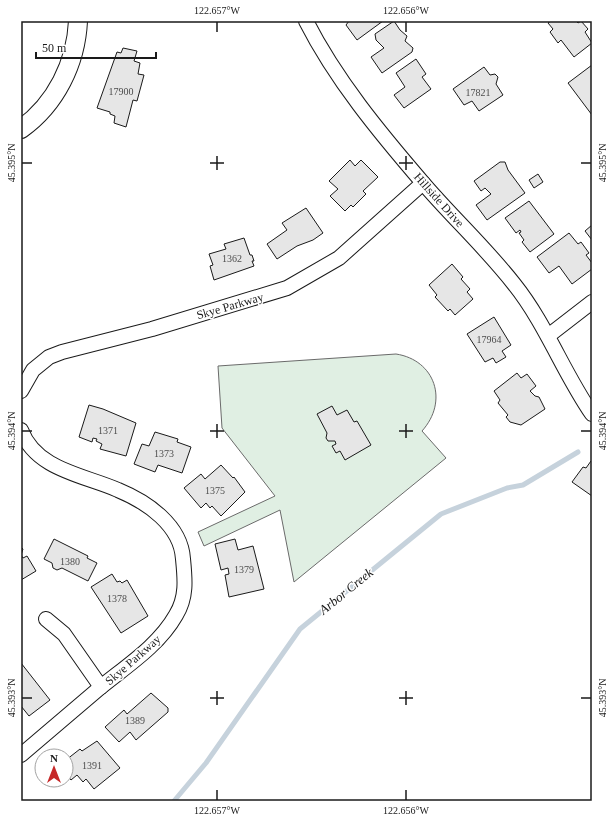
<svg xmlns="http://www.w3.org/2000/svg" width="613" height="822" font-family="'Times New Roman',serif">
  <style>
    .green { fill: #e0efe3; stroke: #6a6a6a }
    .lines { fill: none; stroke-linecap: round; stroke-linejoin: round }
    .stream { stroke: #c6d2dc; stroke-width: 5 }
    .building { fill: #e6e6e6; stroke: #1a1a1a }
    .minor-casing { stroke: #1a1a1a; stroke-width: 16 }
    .tertiary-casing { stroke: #1a1a1a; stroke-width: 20 }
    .minor { stroke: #fff; stroke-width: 14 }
    .tertiary { stroke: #fff; stroke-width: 18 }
    .ticks { fill: none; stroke: #1a1a1a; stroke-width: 1.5 }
    .labels { text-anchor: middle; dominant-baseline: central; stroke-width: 3; stroke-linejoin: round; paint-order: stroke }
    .number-label { font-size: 10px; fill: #4d4d4d }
    .street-label { font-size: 12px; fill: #1a1a1a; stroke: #fff }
    .water-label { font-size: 13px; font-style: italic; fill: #1a1a1a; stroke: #fff }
    .neatline { fill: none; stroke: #1a1a1a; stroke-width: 1.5 }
    .ticks-label { font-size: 10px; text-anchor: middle; fill: #1a1a1a }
  </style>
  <rect width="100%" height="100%" fill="#fff"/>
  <path class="green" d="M396 354C435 360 449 401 422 431L446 458 294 582 280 510 204 546 198 532 275 496 222 428 218 366Z"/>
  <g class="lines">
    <polyline class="stream" points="174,801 206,763 300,629 441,514 507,488 523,485 578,452"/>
  </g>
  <g class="building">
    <polygon points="349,21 383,21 357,40 346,25"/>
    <polygon points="394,21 400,30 407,36 405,41 413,48 412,52 382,73 371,57 384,48 376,40 375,34"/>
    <polygon points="551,21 576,21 578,23 581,21 588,29 585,32 592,43 574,57 561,40 558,43 550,32 553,29 548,23"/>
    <polygon points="123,48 137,51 134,61 140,63 138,74 144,75 137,101 133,100 126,127 114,123 115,116 110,114 110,112 97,108 117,52 121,53"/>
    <polygon points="416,59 426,74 422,77 431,89 404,108 394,95 405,87 396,73"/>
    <polygon points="592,65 592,115 568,83"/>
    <polygon points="484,67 490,75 495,74 498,77 496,84 503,95 479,111 472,101 464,105 453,89"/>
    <polygon points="350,160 355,166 361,160 378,177 363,191 366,194 353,207 351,205 345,211 330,196 338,189 329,181"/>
    <polygon points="500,162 505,162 508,170 525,193 487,220 476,205 491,194 485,188 481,191 474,181"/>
    <polygon points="538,174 543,182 534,188 529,180"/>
    <polygon points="529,201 554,234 530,252 522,242 524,240 519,233 521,232 520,230 516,233 505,218"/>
    <polygon points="306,208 323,233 313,240 297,246 277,259 267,244 287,230 282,223"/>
    <polygon points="592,225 592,240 585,231"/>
    <polygon points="569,233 578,244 581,242 589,253 586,255 592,263 592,269 572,284 559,266 549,273 537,257"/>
    <polygon points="244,238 250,255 252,255 254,261 252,261 254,266 214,280 210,266 213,265 209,254 226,249 224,244"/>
    <polygon points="452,264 463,277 461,279 470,289 467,292 473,299 455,315 450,309 448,311 435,297 437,295 429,285"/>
    <polygon points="494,317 511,345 502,351 506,357 496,363 493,358 485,362 467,334"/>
    <polygon points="517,373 521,378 527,374 536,386 530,391 535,396 539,397 545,409 521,425 510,422 506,417 508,415 498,403 500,400 494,391"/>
    <polygon points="89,405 103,409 136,423 126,456 100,449 102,444 96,441 97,439 93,438 92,442 79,437"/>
    <polygon points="332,406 337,415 347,410 354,422 357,421 371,445 345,460 340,451 336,453 332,446 336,444 335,441 328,441 326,438 327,433 317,414"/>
    <polygon points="155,432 178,439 177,442 191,447 182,473 158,465 155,472 134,464 142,444 149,446"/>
    <polygon points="591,461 592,462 592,496 572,482 583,467 586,468"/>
    <polygon points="221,465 233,478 234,477 245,492 221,516 212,506 210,508 206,503 201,508 184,488 201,474 205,479"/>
    <polygon points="54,539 88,556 87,558 97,563 88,581 62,568 57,570 53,568 52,563 44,559"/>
    <polygon points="235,539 238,550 253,546 264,589 229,597 225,575 229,574 228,568 221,570 215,544"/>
    <polygon points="21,547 23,549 21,555 23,558 27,556 36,571 21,580"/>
    <polygon points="112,574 117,582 120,581 122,583 127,580 148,616 121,633 91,587"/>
    <polygon points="21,663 50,700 29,716 21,706"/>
    <polygon points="151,693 168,708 168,712 136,740 130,732 119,742 105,727 124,710 127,714"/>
    <polygon points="97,741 120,768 94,789 86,779 83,782 77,775 71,780 66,774 66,760 80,749 82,751"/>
  </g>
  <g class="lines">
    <defs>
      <g id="minor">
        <path d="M306 21C336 80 380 133 423 183 452 217 486 248 514 284 546 324 563 372 592 414"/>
        <polyline points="548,336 592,302"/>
        <polyline points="21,391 33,370 49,357 62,352 152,329 287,288 339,258 423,183"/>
        <path d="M21 430C36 470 84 475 118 490 147 502 181 525 183 559 185 579 187 597 176 615 159 645 128 665 102 686 75 709 48 732 21 755"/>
        <polyline points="46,619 64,634 101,687"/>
      </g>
      <path id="tertiary" d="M21 129C56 104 76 63 78 21"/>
    </defs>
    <use href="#minor" class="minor-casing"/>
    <use href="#tertiary" class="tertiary-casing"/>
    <use href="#minor" class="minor"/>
    <use href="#tertiary" class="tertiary"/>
  </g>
  <path class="ticks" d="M217 22V32M406 22V32M217 156V170M406 156V170M22 163H32M210 163H224M399 163H413M581 163H591M217 424V438M406 424V438M22 431H32M210 431H224M399 431H413M581 431H591M217 691V705M406 691V705M22 698H32M210 698H224M399 698H413M581 698H591M217 790V800M406 790V800"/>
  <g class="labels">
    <g class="number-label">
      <text x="121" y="91">17900</text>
      <text x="478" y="92">17821</text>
      <text x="232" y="258">1362</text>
      <text x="489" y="339">17964</text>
      <text x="108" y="430">1371</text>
      <text x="164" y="453">1373</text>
      <text x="215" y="490">1375</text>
      <text x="70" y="561">1380</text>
      <text x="244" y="569">1379</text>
      <text x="117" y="598">1378</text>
      <text x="135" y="720">1389</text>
      <text x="92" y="765">1391</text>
    </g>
    <g class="street-label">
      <text transform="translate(439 200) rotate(48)">Hillside Drive</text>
      <text transform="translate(230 306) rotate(-16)">Skye Parkway</text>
      <text transform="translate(133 660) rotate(-41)">Skye Parkway</text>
    </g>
    <g class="water-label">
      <text transform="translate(346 591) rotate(-39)">Arbor Creek</text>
    </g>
  </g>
  <rect width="613" height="822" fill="none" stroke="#ffffff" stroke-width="44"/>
  <g transform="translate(54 768)"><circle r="19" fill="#ffffff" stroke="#a3a3a3"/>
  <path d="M0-3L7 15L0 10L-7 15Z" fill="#c62828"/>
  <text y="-6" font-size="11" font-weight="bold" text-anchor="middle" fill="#1a1a1a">N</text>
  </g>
  <path d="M36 52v6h120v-6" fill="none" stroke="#1a1a1a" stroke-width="2"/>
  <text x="42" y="52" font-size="12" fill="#1a1a1a" stroke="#ffffff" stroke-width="3" paint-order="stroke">50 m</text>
  <rect x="22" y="22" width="569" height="778" class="neatline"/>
  <g class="ticks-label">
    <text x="217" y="14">122.657°W</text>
    <text x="406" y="14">122.656°W</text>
    <text transform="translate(11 163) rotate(-90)" y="4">45.395°N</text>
    <text transform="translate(602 163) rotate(-90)" y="4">45.395°N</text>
    <text transform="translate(11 431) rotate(-90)" y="4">45.394°N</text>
    <text transform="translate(602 431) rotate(-90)" y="4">45.394°N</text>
    <text transform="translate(11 698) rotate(-90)" y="4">45.393°N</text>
    <text transform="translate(602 698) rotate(-90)" y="4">45.393°N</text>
    <text x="217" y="814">122.657°W</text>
    <text x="406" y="814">122.656°W</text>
  </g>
</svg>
